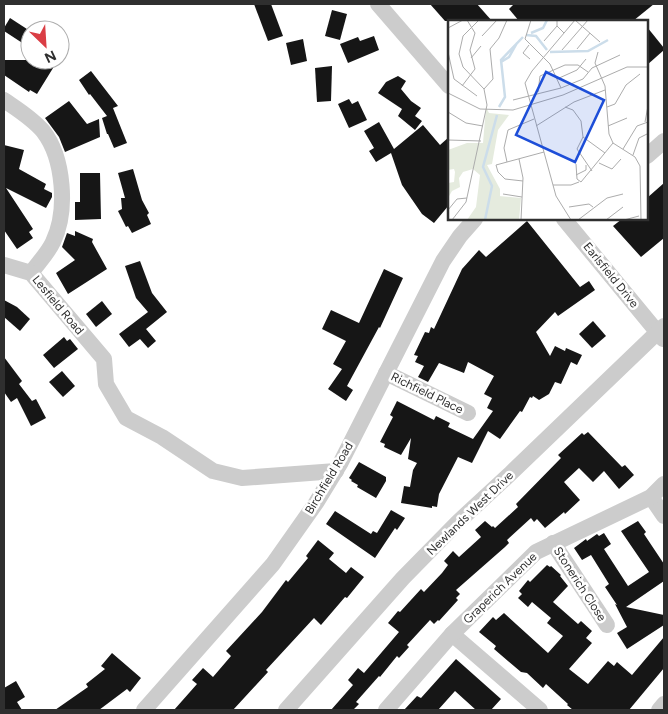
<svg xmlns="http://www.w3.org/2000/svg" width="668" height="714" font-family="Figtree,sans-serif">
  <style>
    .building { fill: #161616 }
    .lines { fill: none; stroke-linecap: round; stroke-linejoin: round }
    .minor { stroke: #ccc; stroke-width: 16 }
    .labels { text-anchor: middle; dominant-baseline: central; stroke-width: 5; stroke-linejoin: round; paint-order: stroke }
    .street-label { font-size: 12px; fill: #2f2f2f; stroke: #fff }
    .inset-river { fill: none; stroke: #ccddea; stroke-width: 2.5 }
    .inset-road { fill: none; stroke: #acacac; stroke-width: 1 }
    .view { fill: #1d4ed8; fill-opacity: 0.15; stroke: #1d4ed8; stroke-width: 2.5 }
    .inset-edge { fill: none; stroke: #2f2f2f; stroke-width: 2.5 }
  </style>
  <rect width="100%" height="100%" fill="#fff"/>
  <g class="building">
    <polygon points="254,4 271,4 283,36 268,41"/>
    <polygon points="430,4 477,4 492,21 445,21"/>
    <polygon points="514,4 654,4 633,21 519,21 509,9"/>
    <polygon points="332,10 347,14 340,40 325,36"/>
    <polygon points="10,18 30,31 30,48 4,31 4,28"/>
    <polygon points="647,27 664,48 664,50 647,65"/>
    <polygon points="374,36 379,50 348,63 340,44 358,37 360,41"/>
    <polygon points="303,39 307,61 291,65 286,43"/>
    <polygon points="4,60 58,60 37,94 30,90 29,92 4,75"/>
    <polygon points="332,66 331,101 317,102 315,68"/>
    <polygon points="91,71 118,106 113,108 127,143 114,148 108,134 107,134 102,118 107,116 90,94 89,95 79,80"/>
    <polygon points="398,76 406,81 401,89 411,101 421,108 415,116 422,121 415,130 398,116 402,109 378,93 386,82"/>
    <polygon points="349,99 352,104 358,101 367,120 349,128 338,104"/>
    <polygon points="69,101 87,124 99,119 100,137 65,152 59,137 45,118"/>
    <polygon points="379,122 394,149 423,125 440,145 449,137 449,205 434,223 422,214 402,185 391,153 376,162 369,151 374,148 364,131"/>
    <polygon points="4,145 24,150 19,169 46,184 44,189 52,193 52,197 46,208 6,188 33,229 29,232 33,238 17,249 4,230"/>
    <polygon points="133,169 142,200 149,213 147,215 151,224 132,233 128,226 126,227 118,211 122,209 121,198 125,198 118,173"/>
    <polygon points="80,173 100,173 101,219 75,220 75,202 80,202"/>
    <polygon points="664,183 664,238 641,257 613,226 622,219 647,219 647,198"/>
    <polygon points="527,221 580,287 589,281 595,290 558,316 555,312 536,332 550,356 555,346 565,351 566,348 582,355 577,365 571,362 561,384 555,382 549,394 539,400 533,396 532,398 530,397 522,412 520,411 500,439 488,431 472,463 458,457 439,494 437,507 432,506 432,508 401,503 404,486 410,487 413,470 417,463 408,459 411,438 401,455 384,447 385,444 380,442 393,417 390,415 397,401 434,420 436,416 450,423 448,427 473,439 493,411 487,408 492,398 484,394 494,376 468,362 464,373 439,363 428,382 418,377 424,366 415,362 418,356 414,355 425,332 429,333 431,327 434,329 462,269 479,250 486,257"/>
    <polygon points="75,231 93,239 92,242 107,269 68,294 56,273 75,260 62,247 67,233 75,236"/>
    <polygon points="140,261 152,293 167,312 146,329 156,341 148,348 140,339 129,347 119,334 148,312 136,298 125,266"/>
    <polygon points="384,269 403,278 380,328 379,327 347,386 353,390 346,401 328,389 342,369 333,364 346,341 322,329 331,310 359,323"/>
    <polygon points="4,300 17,307 30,319 20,331 4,317"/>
    <polygon points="102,301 112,314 96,327 86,314"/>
    <polygon points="593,321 606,336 592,348 579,334"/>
    <polygon points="64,337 67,341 70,339 78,349 54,368 43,355"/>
    <polygon points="4,357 22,381 19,384 32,401 36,399 46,418 31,426 17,398 11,402 4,392"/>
    <polygon points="62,371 75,386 63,397 49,382"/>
    <polygon points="588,432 622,467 625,465 634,475 619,489 604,471 593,482 579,468 564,482 580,500 565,514 564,512 545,528 537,519 534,522 531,518 507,540 509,543 505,547 456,590 460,594 456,598 458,600 439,621 438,620 434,624 430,620 407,645 409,647 399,658 397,656 380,677 379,676 356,702 359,704 353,710 331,710 353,685 348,680 358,668 364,673 399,632 388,623 398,611 400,612 421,589 424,592 442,573 448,565 444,561 453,551 459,557 481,537 475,530 485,521 492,527 493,526 495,528 518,507 516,504 561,458 558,455 582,433 584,435"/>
    <polygon points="359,462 386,477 386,481 376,498 357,487 358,485 351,481 352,480 349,478"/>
    <polygon points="391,510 405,518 397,530 395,528 375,558 326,524 335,511 371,534 373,531 377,533"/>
    <polygon points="638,521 646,532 644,534 664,564 664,581 626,607 664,615 664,625 627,649 617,633 627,627 615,604 617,605 605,587 609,584 591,555 582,560 574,548 586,539 587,541 597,534 599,536 604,533 611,544 604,549 628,586 649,572 621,531"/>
    <polygon points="318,540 334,553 329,559 346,573 351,567 364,577 347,598 345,597 321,625 314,618 266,670 268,672 233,710 174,710 197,684 192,680 203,668 213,677 231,656 226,651 262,612 286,580 288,582 308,558 306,556"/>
    <polygon points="547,565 550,567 551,566 561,575 560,576 568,586 553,602 578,624 581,621 592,631 586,638 592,643 569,669 588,684 608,661 614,666 617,662 632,675 664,637 664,668 629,710 573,710 567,705 568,704 546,684 543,688 527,673 521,672 494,649 496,646 479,632 493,617 496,620 504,613 548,653 563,636 547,623 551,618 532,602 528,607 518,598 522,594 519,591 528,580 530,582"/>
    <polygon points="112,653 141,678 130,692 127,689 99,710 55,710 88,687 86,684 105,669 101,666"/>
    <polygon points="456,659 501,699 491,710 476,710 455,691 438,710 404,710 417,696 421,698"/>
    <polygon points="16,681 25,697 17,702 22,710 4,710 4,688"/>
  </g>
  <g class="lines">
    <g class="minor">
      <polyline points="378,4 449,86"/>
      <path d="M4 100C17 109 32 118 43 131 64 158 68 211 53 242 48 253 38 263 31 273"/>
      <polyline points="647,156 664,141"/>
      <polyline points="564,219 663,339"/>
      <polyline points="4,265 31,273 104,359 106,384 126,418 162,437 213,471 242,478 336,471"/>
      <polyline points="386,373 468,413"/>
      <polyline points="651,497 664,516"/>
      <polyline points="553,543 607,625"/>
      <polyline points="452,634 540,710"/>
      <polyline points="144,710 273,564 316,503 341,462 443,261 460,236 475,219"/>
      <polyline points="286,710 403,578 458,522 511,473 664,326"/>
      <polyline points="386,710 452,634 536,552 651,497 664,484"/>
      <polyline points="659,710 664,704"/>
    </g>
  </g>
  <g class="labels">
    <g class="street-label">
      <text transform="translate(611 275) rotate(51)">Earlsfield Drive</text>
      <text transform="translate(58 305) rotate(50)">Lesfield Road</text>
      <text transform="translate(427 393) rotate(26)">Richfield Place</text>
      <text transform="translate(329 478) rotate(-59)">Birchfield Road</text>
      <text transform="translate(470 513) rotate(-44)">Newlands West Drive</text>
      <text transform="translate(580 584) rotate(57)">Stonerich Close</text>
      <text transform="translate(500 588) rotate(-44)">Graperich Avenue</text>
    </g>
  </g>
  <g transform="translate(448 20)">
    <rect width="200" height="200" fill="#fff"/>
    <path d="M51 176 73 178 71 200H52Z" fill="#e5ebde"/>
    <path d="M38 87 41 93 61 95 50 110 44 144 39 145 52 169V200H19L28 187 32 155 25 149 15 152 11 158 12 167 4 171 0 178V163L6 162 7 152 6 149 0 150V130L19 123H35Z" fill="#e5ebde"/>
    <path class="inset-river" d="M83 13 95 8 99 0M78 15 88 16 99 30M102 32 140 31 160 20M53 42 61 37 69 23M51 87 57 77 53 40 75 17M37 200 44 166 35 147 49 95"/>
    <path class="inset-road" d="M83 0 77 19 102 44 113 68M109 0V6L116 13M127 0 152 22M0 8 15 0M34 16 49 0M96 21 109 6M81 25 75 33 82 39M129 29 142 13M114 30 140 0M0 32 6 59 29 76M150 32 147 43 157 66 161 114 165 123 187 137 192 146 193 200M23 38 33 26M109 59 129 50 138 39M14 66 27 49 22 30 27 13 19 0M36 69 45 59 42 29 51 18 59 0M90 72 92 56 117 45H130L140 52M0 73 32 89 65 90 115 75 179 47H200M65 80 113 68 135 59 144 48 172 35M117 87 125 90 133 101 135 117 157 133M159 87 167 84 178 65 192 54M0 92 18 103 35 106M197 102 200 86M88 106 126 82 157 70M160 106 179 98M135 117 129 129 144 151M0 120 33 121M175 129 189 106 200 102M185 135 191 118 199 114M71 139 75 158 73 200M59 142 56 128 60 110 86 99M151 143 164 149 173 139M128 144 129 159 133 162 165 123M128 155 138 150V145M75 161 57 159 50 152 48 145 96 132M105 165H123L131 162M55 174 74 177M121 187 141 184 145 187M0 190 9 179 19 178M4 200 18 182 39 85 36 69 15 47 11 34 15 16 31 0M123 200 108 176 77 63 84 51 127 0M130 200 159 178 175 174M158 200 175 187M176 200 191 196"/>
    <path class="view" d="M98 52 156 80 127 142 68 115Z"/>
    <rect width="200" height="200" class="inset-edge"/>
  </g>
  <rect width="668" height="714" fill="none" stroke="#2f2f2f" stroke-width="10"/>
  <g transform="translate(45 45) rotate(155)"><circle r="24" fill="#ffffff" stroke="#acacac"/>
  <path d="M0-4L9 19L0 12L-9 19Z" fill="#da3e45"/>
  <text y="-8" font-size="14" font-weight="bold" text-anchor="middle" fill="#2f2f2f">N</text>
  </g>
</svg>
